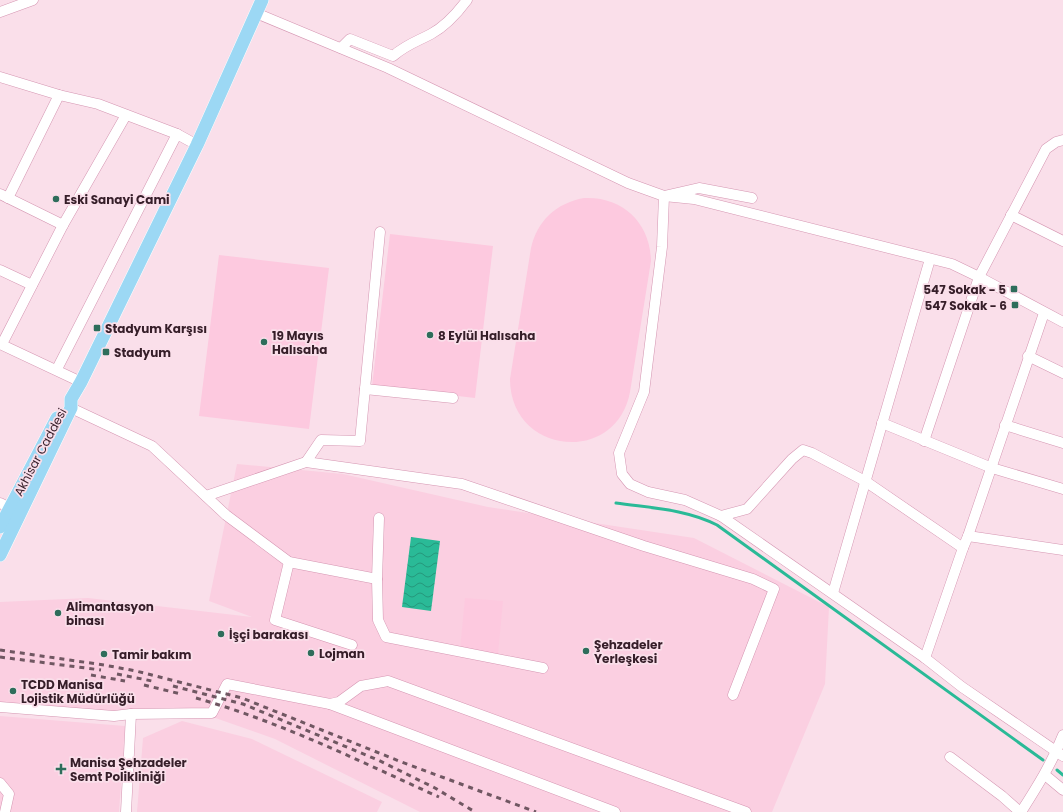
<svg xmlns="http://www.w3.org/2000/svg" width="1063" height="812" font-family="Poppins,sans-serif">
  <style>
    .built { fill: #fbcfe1 }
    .pitch { fill: #fdc9df }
    .water { fill: url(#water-waves) }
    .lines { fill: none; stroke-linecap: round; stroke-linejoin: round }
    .stream { stroke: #2aba97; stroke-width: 3 }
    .minor-casing { stroke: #d596b2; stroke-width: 11 }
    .major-casing { stroke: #fff; stroke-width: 14 }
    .minor { stroke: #fff; stroke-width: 10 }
    .major { stroke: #9cd8f4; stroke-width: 13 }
    .rail { stroke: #705762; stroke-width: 3; stroke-dasharray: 5 5; stroke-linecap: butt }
    .poi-dot { fill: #2e6d5b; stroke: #fadfea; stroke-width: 1.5 }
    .labels { text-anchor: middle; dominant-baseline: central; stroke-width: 3.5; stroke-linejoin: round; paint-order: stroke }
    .poi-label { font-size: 12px; font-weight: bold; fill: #361e29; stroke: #fadfea; text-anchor: start }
    .street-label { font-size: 12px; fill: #361e29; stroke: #fadfea }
  </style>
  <defs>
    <pattern id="water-waves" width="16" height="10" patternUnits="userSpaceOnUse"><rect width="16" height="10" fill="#2aba97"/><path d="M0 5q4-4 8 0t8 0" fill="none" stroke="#25977b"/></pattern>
  </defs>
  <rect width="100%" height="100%" fill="#fadfea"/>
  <g class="built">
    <polygon points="237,464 343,474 488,507 694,538 829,607 825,684 772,812 420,812 275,739 204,714 0,711 0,602 88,598 252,617 209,601"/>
    <polygon points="0,716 125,726 119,812 0,812"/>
    <polygon points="182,721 252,739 382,802 377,812 137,812 143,738"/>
  </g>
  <g class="pitch">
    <path d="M584 198C622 196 650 222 651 261L630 392C616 466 510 455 510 379L531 248C537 221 556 203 584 198Z"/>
    <polygon points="390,234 493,246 475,398 372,386"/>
    <polygon points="219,255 329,268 309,429 199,416"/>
    <polygon points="465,598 503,601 498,654 460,650"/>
  </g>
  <polygon class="water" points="411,537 440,541 431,611 402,607"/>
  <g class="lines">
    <g class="stream">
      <path d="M616 503C650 508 686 509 717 525L1043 760"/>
      <polyline points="1057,770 1063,775"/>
    </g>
    <defs>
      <g id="minor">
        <polyline points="0,12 33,0"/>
        <polyline points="256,13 388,68 628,183 664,196 694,199 952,264 979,277 1063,322"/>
        <path d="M341 48 350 39 393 56C407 44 416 42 431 34 444 27 458 12 467 0"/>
        <polyline points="0,77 59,95 98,104 177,134 197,145"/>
        <polyline points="0,194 63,225"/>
        <polyline points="8,198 59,95"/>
        <polyline points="752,198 699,188 664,196 662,247 644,392 619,453 622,474 630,484 648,492 685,500 721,516 925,658 962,687 1063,756"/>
        <polyline points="1011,215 1063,241"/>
        <polyline points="0,270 32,285"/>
        <polyline points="0,344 81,382"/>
        <polyline points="2,344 63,225 126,115"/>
        <polyline points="1028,356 1063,373"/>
        <polyline points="57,369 177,134"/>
        <polyline points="365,389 453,398"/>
        <polyline points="71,408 152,446 226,515 289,562 377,579"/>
        <polyline points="882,423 992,468 1063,489"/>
        <polyline points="1005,425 1063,443"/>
        <polyline points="924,441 979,277 1046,149 1056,142 1063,140"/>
        <polyline points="306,462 321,440 360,441 380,232"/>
        <polyline points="206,496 306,462 462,484 644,546 753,579 774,589 733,695"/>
        <polyline points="0,503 10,508"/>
        <polyline points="721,516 747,509 792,459 803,450 812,453 865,481 963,548"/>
        <polyline points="379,518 377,579 378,620 386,637 543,668"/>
        <polyline points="968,536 1063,550"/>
        <polyline points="289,562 275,620 352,645"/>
        <polyline points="833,593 930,259"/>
        <polyline points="925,658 963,548 968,536 1044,313"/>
        <polyline points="330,704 339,702 361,686 388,681 746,812"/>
        <polyline points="0,707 114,716 131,714 212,713 227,684 330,704 615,812"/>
        <polyline points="950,757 1002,796 1020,812"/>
        <polyline points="1045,775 1063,790"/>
        <polyline points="0,783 9,794 5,812"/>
        <polyline points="126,812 131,714"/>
        <path d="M1021 812C1037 787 1052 763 1063 735"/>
      </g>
      <g id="major">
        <polyline points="0,527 57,418"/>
        <polyline points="0,555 71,408 71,399 81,382 197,145 262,0"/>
      </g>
    </defs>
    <use href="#minor" class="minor-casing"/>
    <use href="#major" class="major-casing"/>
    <use href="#minor" class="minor"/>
    <use href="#major" class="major"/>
    <g class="rail">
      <polyline points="0,650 104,665 136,671 242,698 399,761 536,812"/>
      <polyline points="0,657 101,670"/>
      <polyline points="117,674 152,681"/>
      <polyline points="91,675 125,681"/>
      <polyline points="144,685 181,694"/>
      <polyline points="173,686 243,704 378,760 435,788 475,812"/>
      <path d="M196 698C281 722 359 761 439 797"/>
    </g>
  </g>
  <g class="poi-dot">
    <circle cx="56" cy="199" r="4"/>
    <rect x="1010" y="285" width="8" height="8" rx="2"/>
    <rect x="1011" y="301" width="8" height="8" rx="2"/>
    <rect x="93" y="324" width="8" height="8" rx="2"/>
    <circle cx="430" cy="335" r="4"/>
    <circle cx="264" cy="342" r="4"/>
    <rect x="102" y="348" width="8" height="8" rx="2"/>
    <circle cx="58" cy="613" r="4"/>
    <circle cx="221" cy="634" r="4"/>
    <circle cx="586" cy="651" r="4"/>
    <circle cx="311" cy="653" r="4"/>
    <circle cx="104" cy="654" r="4"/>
    <circle cx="13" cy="691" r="4"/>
    <path d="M59 763h4v4h4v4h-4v4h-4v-4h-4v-4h4z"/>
  </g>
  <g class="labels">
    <g class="poi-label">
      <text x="64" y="199">Eski Sanayi Cami</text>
      <text x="1006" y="289" text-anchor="end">547 Sokak - 5</text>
      <text x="1007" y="305" text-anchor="end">547 Sokak - 6</text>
      <text x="105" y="328">Stadyum Karşısı</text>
      <text x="272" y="335">19 Mayıs<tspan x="272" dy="14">Halısaha</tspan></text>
      <text x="438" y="335">8 Eylül Halısaha</text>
      <text x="114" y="352">Stadyum</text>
      <text x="66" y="606">Alimantasyon<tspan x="66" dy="14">binası</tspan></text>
      <text x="229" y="634">İşçi barakası</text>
      <text x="594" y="644">Şehzadeler<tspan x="594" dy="14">Yerleşkesi</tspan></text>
      <text x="319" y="653">Lojman</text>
      <text x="112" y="654">Tamir bakım</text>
      <text x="21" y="684">TCDD Manisa<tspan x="21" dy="14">Lojistik Müdürlüğü</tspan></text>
      <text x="70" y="762">Manisa Şehzadeler<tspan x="70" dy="14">Semt Polikliniği</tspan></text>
    </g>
    <g class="street-label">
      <text transform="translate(40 452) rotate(-62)">Akhisar Caddesi</text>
    </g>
  </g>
</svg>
